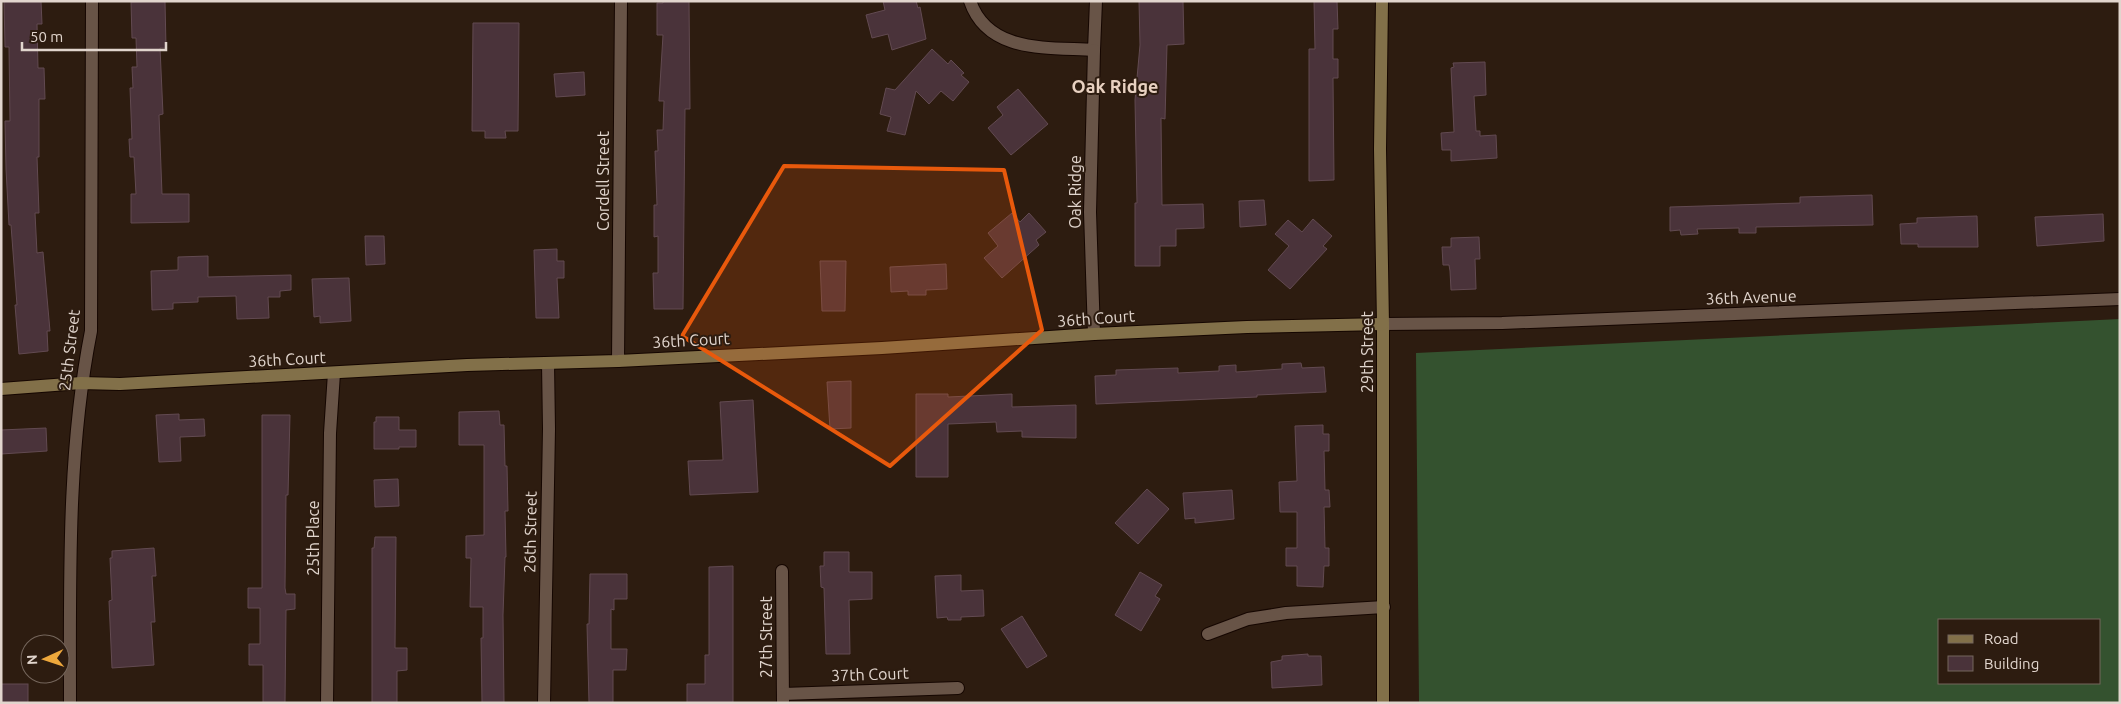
<svg xmlns="http://www.w3.org/2000/svg" width="2121" height="704" font-family="Ubuntu,sans-serif">
  <style>
    .forest { fill: #34522f; fill-rule: evenodd }
    .building { fill: #4a333a; stroke: #624a51 }
    .lines { fill: none; stroke-linecap: round; stroke-linejoin: round }
    .street-casing { stroke: #150600; stroke-width: 14 }
    .secondary-casing { stroke: #150600; stroke-width: 14 }
    .street { stroke: #685447; stroke-width: 12 }
    .secondary { stroke: #827049; stroke-width: 12 }
    .marked { fill: #e8590c; fill-opacity: 0.2; stroke: #e8590c; stroke-width: 4; stroke-linejoin: round }
    .labels { text-anchor: middle; dominant-baseline: central; stroke-width: 4; stroke-linejoin: round; paint-order: stroke }
    .street-label { font-size: 16px; fill: #e1d5cd; stroke: #2d1c10 }
    .neighbourhood-label { font-size: 18px; font-weight: bold; fill: #e8d1c1; stroke: #2d1c10 }
  </style>
  <rect width="100%" height="100%" fill="#2d1c10"/>
  <path class="forest" d="M2120 319V703H1419L1416 353ZM1940 620H2100V683H1940Z"/>
  <g class="building">
    <polygon points="4,1 41,1 42,24 37,24 38,68 44,68 45,99 39,99 39,157 37,157 39,213 35,213 37,253 43,252 50,331 47,331 48,351 19,354 15,305 17,305 11,225 9,225 6,169 5,121 10,121 9,47 5,47"/>
    <polygon points="165,1 166,48 160,48 163,114 159,115 162,194 189,194 189,222 131,223 131,194 136,194 134,157 130,157 129,139 132,139 130,88 133,88 132,67 137,67 136,38 132,38 131,2"/>
    <polygon points="663,1 689,1 690,109 685,109 683,309 654,309 653,273 658,273 658,236 654,237 654,205 657,205 655,151 658,151 657,130 663,130 664,101 659,101 663,35 657,35 657,3 663,3"/>
    <polygon points="883,1 916,1 918,8 920,7 926,39 892,50 888,34 872,38 866,15 885,10"/>
    <polygon points="1139,1 1183,1 1184,44 1167,45 1165,119 1161,118 1162,205 1203,204 1204,228 1176,229 1176,246 1160,246 1160,266 1135,266 1135,203 1137,203 1135,100 1140,45"/>
    <polygon points="1314,1 1337,1 1338,29 1333,29 1333,59 1338,59 1338,78 1333,78 1334,180 1309,181 1309,49 1315,49"/>
    <polygon points="473,23 519,23 518,131 505,131 506,138 485,138 485,131 472,131"/>
    <polygon points="932,49 948,64 951,60 964,73 961,75 969,82 953,101 941,91 929,104 916,91 905,135 887,131 891,117 880,114 886,88 895,90"/>
    <polygon points="1485,62 1486,95 1474,96 1476,131 1480,131 1480,136 1496,135 1497,158 1451,161 1451,150 1442,150 1441,133 1454,132 1451,68 1454,67 1453,63"/>
    <polygon points="584,72 585,95 556,97 554,74"/>
    <polygon points="1018,89 1048,124 1011,155 988,128 1003,115 997,107"/>
    <polygon points="1872,195 1873,225 1756,227 1756,233 1739,233 1739,228 1697,229 1698,234 1681,235 1680,230 1670,231 1670,207 1800,203 1800,197"/>
    <polygon points="1264,200 1266,225 1240,227 1239,201"/>
    <polygon points="1012,213 1020,222 1029,213 1046,232 1036,240 1039,245 1002,278 984,258 998,246 988,233"/>
    <polygon points="2103,214 2104,241 2037,246 2035,217"/>
    <polygon points="1977,216 1978,247 1918,247 1918,244 1901,244 1900,224 1917,223 1917,218"/>
    <polygon points="1313,219 1332,236 1323,246 1327,249 1290,289 1268,270 1289,246 1275,234 1288,220 1302,232"/>
    <polygon points="365,236 384,236 385,264 366,265"/>
    <polygon points="1479,237 1480,259 1475,259 1476,289 1451,290 1450,271 1449,265 1443,265 1442,247 1451,247 1451,238"/>
    <polygon points="557,249 557,261 564,261 564,278 557,278 559,318 536,318 534,250"/>
    <polygon points="208,256 208,277 291,275 291,290 280,291 280,297 268,297 269,318 237,319 236,296 198,297 198,302 173,303 173,309 152,310 151,271 178,270 178,257"/>
    <polygon points="820,261 846,261 845,311 822,311"/>
    <polygon points="946,264 947,289 926,290 926,295 908,295 908,291 891,292 890,267"/>
    <polygon points="349,278 351,321 320,323 320,316 314,317 312,279"/>
    <polygon points="1301,363 1302,368 1324,367 1326,392 1257,395 1257,397 1096,404 1095,376 1116,375 1116,370 1178,368 1178,373 1219,371 1219,366 1236,365 1236,372 1282,369 1282,364"/>
    <polygon points="851,381 851,428 830,429 827,382"/>
    <polygon points="916,394 948,394 948,397 1012,394 1012,407 1076,405 1076,438 1022,437 1022,431 997,432 996,422 948,424 948,477 916,477"/>
    <polygon points="753,400 758,492 690,495 688,461 723,460 720,402"/>
    <polygon points="499,411 500,425 504,425 505,466 507,466 508,511 505,511 506,557 505,557 503,615 504,703 482,703 481,638 483,638 483,607 470,607 471,558 466,558 466,536 484,535 484,445 459,445 459,412"/>
    <polygon points="179,414 179,420 204,419 205,436 180,437 181,461 159,462 156,415"/>
    <polygon points="262,415 290,415 288,495 286,495 285,588 286,594 295,594 295,609 286,610 285,703 263,703 263,665 249,665 249,644 260,644 260,608 248,608 248,588 262,588"/>
    <polygon points="376,417 399,417 399,430 416,430 416,447 399,447 399,449 374,449 374,422 376,422"/>
    <polygon points="1323,425 1323,434 1329,434 1329,451 1324,451 1325,490 1329,490 1330,507 1324,507 1325,548 1329,548 1329,566 1324,566 1323,587 1297,586 1297,566 1286,566 1286,548 1297,548 1297,512 1280,512 1279,482 1297,481 1295,426"/>
    <polygon points="46,428 47,451 1,454 1,430"/>
    <polygon points="398,479 399,506 375,507 374,480"/>
    <polygon points="1147,489 1169,509 1138,544 1115,523"/>
    <polygon points="1232,490 1234,519 1195,523 1195,518 1185,519 1183,493"/>
    <polygon points="375,537 396,537 395,648 407,648 407,670 397,671 397,703 372,703 372,548 374,548"/>
    <polygon points="154,548 156,576 152,576 155,622 151,622 154,665 112,668 109,601 112,600 110,558 112,558 112,551"/>
    <polygon points="824,552 849,552 849,572 872,572 872,599 849,600 850,654 826,654 824,588 821,587 820,566 824,566"/>
    <polygon points="733,566 733,703 687,703 687,684 705,684 705,655 709,655 709,567"/>
    <polygon points="1140,572 1162,585 1155,596 1160,599 1141,631 1115,615"/>
    <polygon points="590,574 627,574 627,599 614,599 614,610 611,609 611,649 627,649 626,670 613,670 613,703 589,703 587,624 589,624"/>
    <polygon points="961,575 961,591 983,590 984,616 961,617 961,620 948,620 947,617 937,618 935,576"/>
    <polygon points="1022,616 1047,656 1027,668 1001,629"/>
    <polygon points="1308,654 1308,656 1321,656 1322,685 1272,688 1271,662 1282,660 1282,656"/>
    <rect x="1" y="684" width="27" height="19"/>
  </g>
  <g class="lines">
    <defs>
      <g id="street">
        <path d="M970 1C988 54 1049 47 1094 50L1096 1"/>
        <polyline points="1094,50 1090,212 1094,334"/>
        <polyline points="1383,324 1502,323 2120,299"/>
        <polyline points="618,361 621,1"/>
        <polyline points="782,571 783,703"/>
        <polyline points="1208,634 1248,619 1286,613 1384,607"/>
        <polyline points="783,694 958,688"/>
        <path d="M70 703C70 579 67 453 91 331L92 1"/>
        <polyline points="327,703 330,433 334,373"/>
        <polyline points="544,703 549,429 548,363"/>
      </g>
      <g id="secondary">
        <polyline points="1382,1 1380,149 1383,324 1383,703"/>
        <polyline points="1,389 81,383 120,384 467,365 618,361 882,348 1094,334 1247,327 1383,324"/>
      </g>
    </defs>
    <use href="#street" class="street-casing"/>
    <use href="#secondary" class="secondary-casing"/>
    <use href="#street" class="street"/>
    <use href="#secondary" class="secondary"/>
  </g>
  <path class="marked" d="M784 166 1004 170 1042 330 890 466 682 336Z"/>
  <g class="labels">
    <g class="street-label">
      <text transform="translate(603 181) rotate(-90)">Cordell Street</text>
      <text transform="translate(1075 192) rotate(-90)">Oak Ridge</text>
      <text transform="translate(1751 297) rotate(-2)">36th Avenue</text>
      <text transform="translate(1096 318) rotate(-4)">36th Court</text>
      <text transform="translate(691 340) rotate(-3)">36th Court</text>
      <text transform="translate(69 350) rotate(-83)">25th Street</text>
      <text transform="translate(1367 352) rotate(-90)">29th Street</text>
      <text transform="translate(287 359) rotate(-3)">36th Court</text>
      <text transform="translate(530 532) rotate(-89)">26th Street</text>
      <text transform="translate(313 538) rotate(-90)">25th Place</text>
      <text transform="translate(766 637) rotate(-90)">27th Street</text>
      <text transform="translate(870 674) rotate(-2)">37th Court</text>
    </g>
    <g class="neighbourhood-label">
      <text x="1115" y="86">Oak Ridge</text>
    </g>
  </g>
  <rect width="2121" height="704" fill="none" stroke="#e1d5cd" stroke-width="5"/>
  <rect x="1938" y="619" width="162" height="65" fill="#2d1c10" stroke="#75665c"/>
  <rect x="1948" y="635" width="25" height="8" fill="#827049" stroke="#75665c"/>
  <text x="1984" y="644" font-size="15" fill="#e1d5cd">Road</text>
  <rect x="1948" y="656" width="25" height="15" fill="#4a333a" stroke="#75665c"/>
  <text x="1984" y="669" font-size="15" fill="#e1d5cd">Building</text>
  <g transform="translate(45 659) rotate(267)"><circle r="24" fill="#2d1c10" stroke="#75665c"/>
  <path d="M0-4L9 19L0 12L-9 19Z" fill="#eea83c"/>
  <text y="-8" font-size="14" font-weight="bold" text-anchor="middle" fill="#e1d5cd">N</text>
  </g>
  <path d="M22 42v8h144v-8" fill="none" stroke="#e1d5cd" stroke-width="2.5"/>
  <text x="30" y="42" font-size="15" fill="#e1d5cd" stroke="#2d1c10" stroke-width="4" paint-order="stroke">50 m</text>
</svg>
